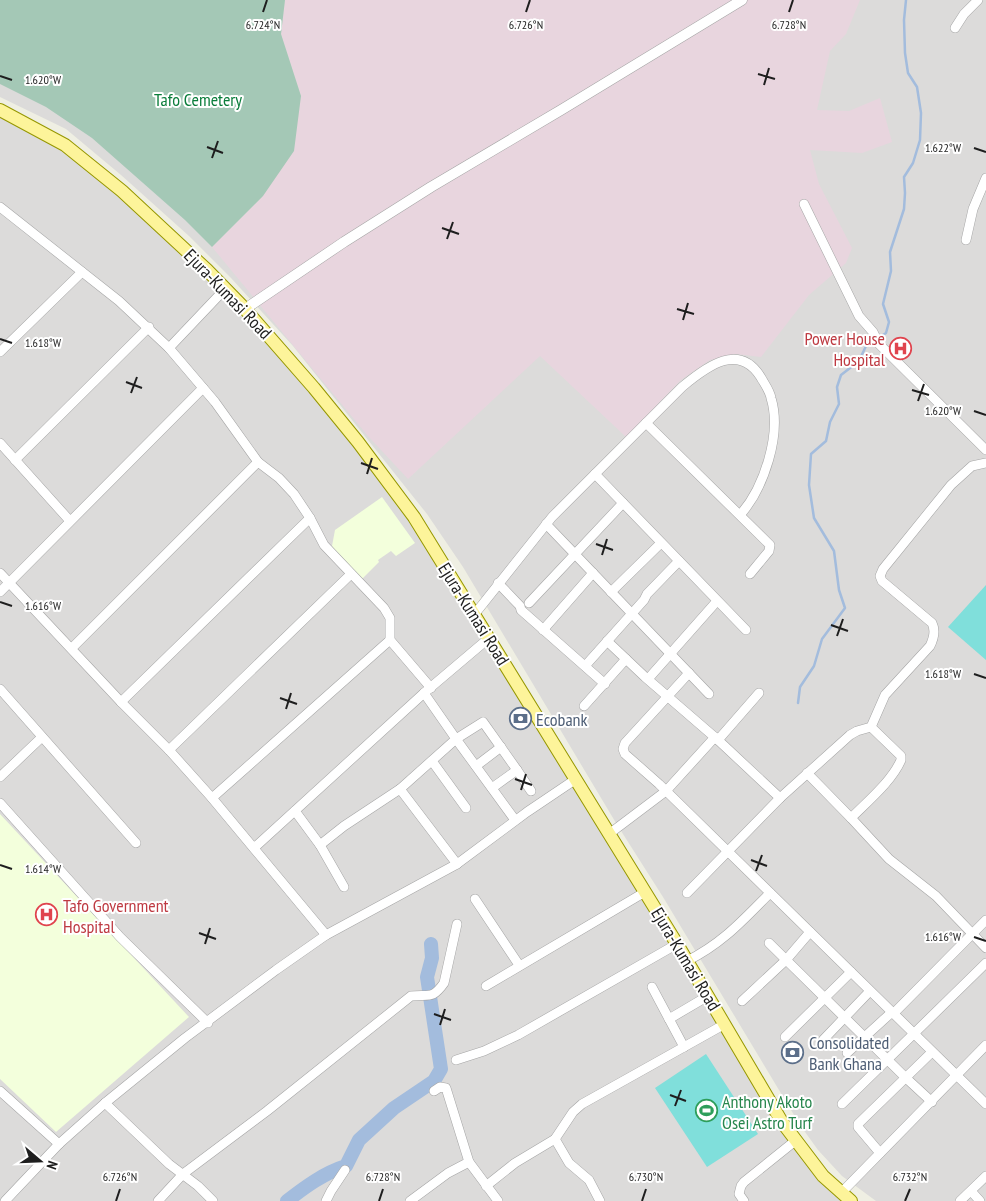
<svg xmlns="http://www.w3.org/2000/svg" width="986" height="1201" font-family="'PT Sans Narrow',sans-serif">
  <style>
    .residential { fill: #dcdbda }
    .industrial { fill: #e8d5de }
    .education { fill: #f3ffdc }
    .cemetery { fill: #a4c8b6 }
    .pitch { fill: #80dfdb }
    .lines { fill: none; stroke-linecap: round; stroke-linejoin: round }
    .stream { stroke: #a3bcdd; stroke-width: 2.5 }
    .river { stroke: #a3bcdd; stroke-width: 14 }
    .minor-casing { stroke: #a5a5a5; stroke-width: 10 }
    .tertiary-casing { stroke: #a5a5a5; stroke-width: 11 }
    .primary-casing { stroke: #969700; stroke-width: 14 }
    .minor { stroke: #fff; stroke-width: 9 }
    .tertiary { stroke: #fff; stroke-width: 10 }
    .primary { stroke: #fdf49a; stroke-width: 12 }
    .ticks { fill: none; stroke: #1e1e1e; stroke-width: 2 }
    .labels { text-anchor: middle; dominant-baseline: central; stroke-width: 4; stroke-linejoin: round; paint-order: stroke }
    .park-label { font-size: 18px; fill: #0a7d3b; stroke: #fff }
    .street-label { font-size: 18px; fill: #1e1e1e; stroke: #fff }
    .health-label { font-size: 18px; fill: #be3a42; stroke: #fff; text-anchor: end }
    .service-label { font-size: 18px; fill: #4e5e75; stroke: #fff; text-anchor: start }
    .leisure-label { font-size: 18px; fill: #27864d; stroke: #fff; text-anchor: start }
    .ticks-label { font-size: 12px; text-anchor: middle; fill: #1e1e1e; stroke: #fff; stroke-width: 4; stroke-linejoin: round; paint-order: stroke }
  </style>
  <rect width="100%" height="100%" fill="#efefe3"/>
  <g class="residential">
    <polygon points="0,0 986,0 986,1201 876,1201 842,1176 818,1150 800,1125 663,897 616,823 463,567 427,514 293,346 231,278 189,236 121,175 66,129 0,97"/>
    <polygon points="0,112 93,166 225,290 395,492 824,1179 854,1201 0,1201"/>
  </g>
  <polygon class="industrial" points="285,0 860,0 846,34 830,51 817,110 849,111 880,98 892,142 862,153 810,150 819,184 852,248 846,263 809,295 761,357 736,354 710,360 681,380 626,437 540,356 408,479 368,436 212,247 263,196 301,96 281,34"/>
  <g class="education">
    <polygon points="382,497 415,543 396,556 391,551 378,560 379,562 362,579 340,559 332,546 335,530"/>
    <polygon points="0,814 189,1017 56,1132 0,1079"/>
  </g>
  <polygon class="cemetery" points="0,0 285,0 281,34 301,96 294,151 263,196 212,247 185,220 92,138 46,107 0,84"/>
  <g class="pitch">
    <polygon points="986,585 986,660 948,627"/>
    <polygon points="706,1054 758,1134 707,1167 655,1088"/>
  </g>
  <g class="lines">
    <polyline class="stream" points="798,703 800,687 814,666 822,639 845,608 839,590 834,551 814,518 809,485 811,454 826,441 830,422 839,404 837,387 841,375 859,361 866,346 886,333 889,322 883,304 891,271 890,252 904,209 905,193 904,177 913,163 920,140 921,113 917,87 908,73 905,53 904,20 906,0"/>
    <path class="river" d="M287 1201C305 1187 324 1173 346 1166L359 1140 394 1108 434 1081 441 1069 427 977 432 958 431 944"/>
    <defs>
      <g id="minor">
        <polyline points="955,28 964,14 978,0"/>
        <polyline points="804,204 859,316 873,332 879,344 986,450"/>
        <polyline points="0,207 119,301 169,348 215,402 258,462 279,478 294,494 310,518 324,545 384,608 390,618 390,640 431,688"/>
        <polyline points="966,240 973,209 986,178"/>
        <polyline points="169,348 225,289"/>
        <polyline points="0,352 82,272"/>
        <polyline points="646,423 770,545 769,551 750,574"/>
        <polyline points="0,443 70,521"/>
        <polyline points="15,460 149,327"/>
        <polyline points="595,474 746,630"/>
        <polyline points="546,524 709,694"/>
        <polyline points="0,573 121,702 169,750 212,798 326,935"/>
        <polyline points="498,583 520,606 521,610 605,684"/>
        <polyline points="0,592 203,388"/>
        <polyline points="611,592 661,543"/>
        <polyline points="529,603 623,503"/>
        <path d="M474 615 552 517 682 387C707 366 741 340 763 381 766 386 770 392 771 398 782 434 764 488 740 515"/>
        <polyline points="543,630 593,573"/>
        <polyline points="607,641 645,677 718,740 780,798"/>
        <polyline points="72,648 258,462"/>
        <polyline points="585,666 644,600 647,594 679,561"/>
        <polyline points="689,673 625,743 623,749 625,754 659,784 986,1104"/>
        <polyline points="648,679 717,601"/>
        <polyline points="0,689 136,843"/>
        <polyline points="424,693 456,739 400,789 457,864"/>
        <polyline points="121,702 310,518"/>
        <polyline points="584,706 626,659"/>
        <polyline points="718,740 759,693"/>
        <polyline points="169,750 351,574"/>
        <polyline points="432,761 466,808"/>
        <polyline points="476,766 501,747"/>
        <polyline points="807,773 851,818 889,859 936,896 986,948"/>
        <polyline points="0,777 42,737"/>
        <polyline points="492,788 517,770 531,791"/>
        <polyline points="212,798 390,640"/>
        <polyline points="0,803 120,937 208,1023"/>
        <polyline points="295,811 320,845 344,887"/>
        <path d="M851 818C868 801 892 781 901 760V756L871 727"/>
        <polyline points="515,820 456,739 483,722 517,770"/>
        <polyline points="609,834 666,791 715,737"/>
        <polyline points="320,845 344,826 400,789"/>
        <polyline points="254,848 424,693 489,638"/>
        <path d="M687 893 780 798 850 735 857 731 871 727 885 695 930 646C934 638 936 631 932 623L882 581 880 576 883 569 951 485 972 466 986 463"/>
        <polyline points="475,899 519,965"/>
        <polyline points="769,943 906,1078 932,1102"/>
        <path d="M687 961C723 943 743 920 770 893"/>
        <polyline points="486,986 645,892"/>
        <polyline points="652,987 684,1047"/>
        <polyline points="742,1001 786,960 810,932"/>
        <polyline points="894,1013 986,920"/>
        <polyline points="669,1019 708,996"/>
        <polyline points="785,1037 851,972"/>
        <polyline points="823,1040 870,991"/>
        <polyline points="847,1053 892,1012"/>
        <polyline points="456,1060 484,1051 518,1035 677,944"/>
        <polyline points="0,1091 59,1144"/>
        <polyline points="434,1091 440,1087 446,1088 469,1162 498,1201"/>
        <polyline points="105,1103 169,1164 198,1186 213,1201"/>
        <polyline points="842,1104 986,963"/>
        <polyline points="555,1139 569,1163 589,1180 600,1201"/>
        <polyline points="880,1153 858,1127 858,1124 932,1052"/>
        <polyline points="486,1186 515,1163 555,1139 573,1112 582,1104 725,1024"/>
        <polyline points="971,1191 980,1201"/>
        <polyline points="841,1193 986,1045"/>
        <polyline points="5,1201 59,1144 105,1103 185,1038 276,970 326,935 457,864 527,812 576,779"/>
        <path d="M158 1201 183 1174 267 1111 411 996C429 994 432 1000 444 983L457 924"/>
        <polyline points="326,1201 331,1191 345,1170"/>
        <polyline points="410,1201 448,1173 469,1162"/>
        <polyline points="744,1201 739,1194 741,1186 744,1182 795,1141"/>
        <polyline points="960,1201 986,1176"/>
      </g>
      <polyline id="tertiary" points="245,309 344,242 431,187 561,110 742,0"/>
      <polyline id="primary" points="0,110 65,145 122,191 207,270 245,309 314,388 358,442 414,517 677,944 782,1122 823,1176 851,1201"/>
    </defs>
    <use href="#minor" class="minor-casing"/>
    <use href="#tertiary" class="tertiary-casing"/>
    <use href="#primary" class="primary-casing"/>
    <use href="#minor" class="minor"/>
    <use href="#tertiary" class="tertiary"/>
    <use href="#primary" class="primary"/>
  </g>
  <path class="ticks" d="M263 12 267 0M526 12 530 0M789 12 793 0M758 74 775 79M0 76 12 80M764 85 769 68M207 147 223 153M974 148 986 152M212 158 218 141M442 228 459 234M447 239 453 222M677 309 694 314M683 320 688 303M0 339 12 343M126 382 142 388M912 390 929 395M131 393 137 377M918 401 924 384M974 411 986 415M361 463 378 469M367 474 372 458M596 544 613 550M602 555 607 539M0 602 12 606M831 625 848 631M837 636 843 619M974 674 986 678M280 698 297 704M286 709 291 693M515 779 532 785M521 790 526 774M751 860 767 866M0 865 12 869M756 871 762 855M199 933 216 939M974 937 986 941M205 944 210 928M434 1014 451 1020M440 1025 445 1009M670 1095 686 1101M675 1106 681 1090M116 1201 120 1189M379 1201 383 1189M642 1201 646 1189M905 1201 910 1189"/>
  <defs>
    <symbol id="hospital-ring" viewBox="-11 -11 22 22"><circle r="9.5" fill="#fff" stroke="#e0444e" stroke-width="1.5"/><path d="M-5-5h3v3.5h4V-5h3V5h-3V1.5h-4V5h-3Z" fill="#e0444e"/></symbol>
    <symbol id="bank-ring" viewBox="-11 -11 22 22"><circle r="9.5" fill="#fff" stroke="#5c6f8a" stroke-width="1.5"/><path d="M-6-4H6V4H-6ZM0-2.3a2.3 2.3 0 1 0 0 4.6a2.3 2.3 0 1 0 0-4.6Z" fill="#5c6f8a"/></symbol>
    <symbol id="stadium-ring" viewBox="-11 -11 22 22"><circle r="9.5" fill="#fff" stroke="#2e9e5b" stroke-width="1.5"/><path d="M0-5a6.5 5 0 1 0 0 10a6.5 5 0 1 0 0-10ZM-3.5-1.8h7v3.6h-7Z" fill="#2e9e5b"/></symbol>
  </defs>
  <g fill-rule="evenodd">
    <use href="#hospital-ring" x="888" y="336" width="25" height="25"/>
    <use href="#bank-ring" x="508" y="706" width="25" height="25"/>
    <use href="#hospital-ring" x="34" y="902" width="25" height="25"/>
    <use href="#bank-ring" x="780" y="1040" width="25" height="25"/>
    <use href="#stadium-ring" x="694" y="1098" width="25" height="25"/>
  </g>
  <g class="labels">
    <g class="park-label">
      <text x="198" y="99">Tafo Cemetery</text>
    </g>
    <g class="street-label">
      <text transform="translate(228 294) rotate(46)">Ejura-Kumasi Road</text>
      <text transform="translate(474 614) rotate(58)">Ejura-Kumasi Road</text>
      <text transform="translate(686 959) rotate(59)">Ejura-Kumasi Road</text>
    </g>
    <g class="health-label">
      <text x="885" y="338">Power House<tspan x="885" dy="21">Hospital</tspan></text>
      <text x="63" y="905" text-anchor="start">Tafo Government<tspan x="63" dy="21">Hospital</tspan></text>
    </g>
    <g class="service-label">
      <text x="536" y="719">Ecobank</text>
      <text x="809" y="1042">Consolidated<tspan x="809" dy="21">Bank Ghana</tspan></text>
    </g>
    <g class="leisure-label">
      <text x="722" y="1101">Anthony Akoto<tspan x="722" dy="21">Osei Astro Turf</tspan></text>
    </g>
  </g>
  <g class="ticks-label">
    <text x="263" y="29">6.724°N</text>
    <text x="526" y="29">6.726°N</text>
    <text x="789" y="29">6.728°N</text>
    <text x="43" y="84">1.620°W</text>
    <text x="943" y="152">1.622°W</text>
    <text x="43" y="347">1.618°W</text>
    <text x="943" y="415">1.620°W</text>
    <text x="43" y="610">1.616°W</text>
    <text x="943" y="678">1.618°W</text>
    <text x="43" y="873">1.614°W</text>
    <text x="943" y="941">1.616°W</text>
    <text x="120" y="1181">6.726°N</text>
    <text x="383" y="1181">6.728°N</text>
    <text x="646" y="1181">6.730°N</text>
    <text x="910" y="1181">6.732°N</text>
  </g>
  <g transform="translate(40 1161) rotate(109)" stroke="#ffffff" stroke-width="4" paint-order="stroke">
  <path d="M0-4L9 19L0 12L-9 19Z" fill="#1e1e1e"/>
  <text y="-8" font-size="14" font-weight="bold" text-anchor="middle" fill="#1e1e1e">N</text>
  </g>
</svg>
